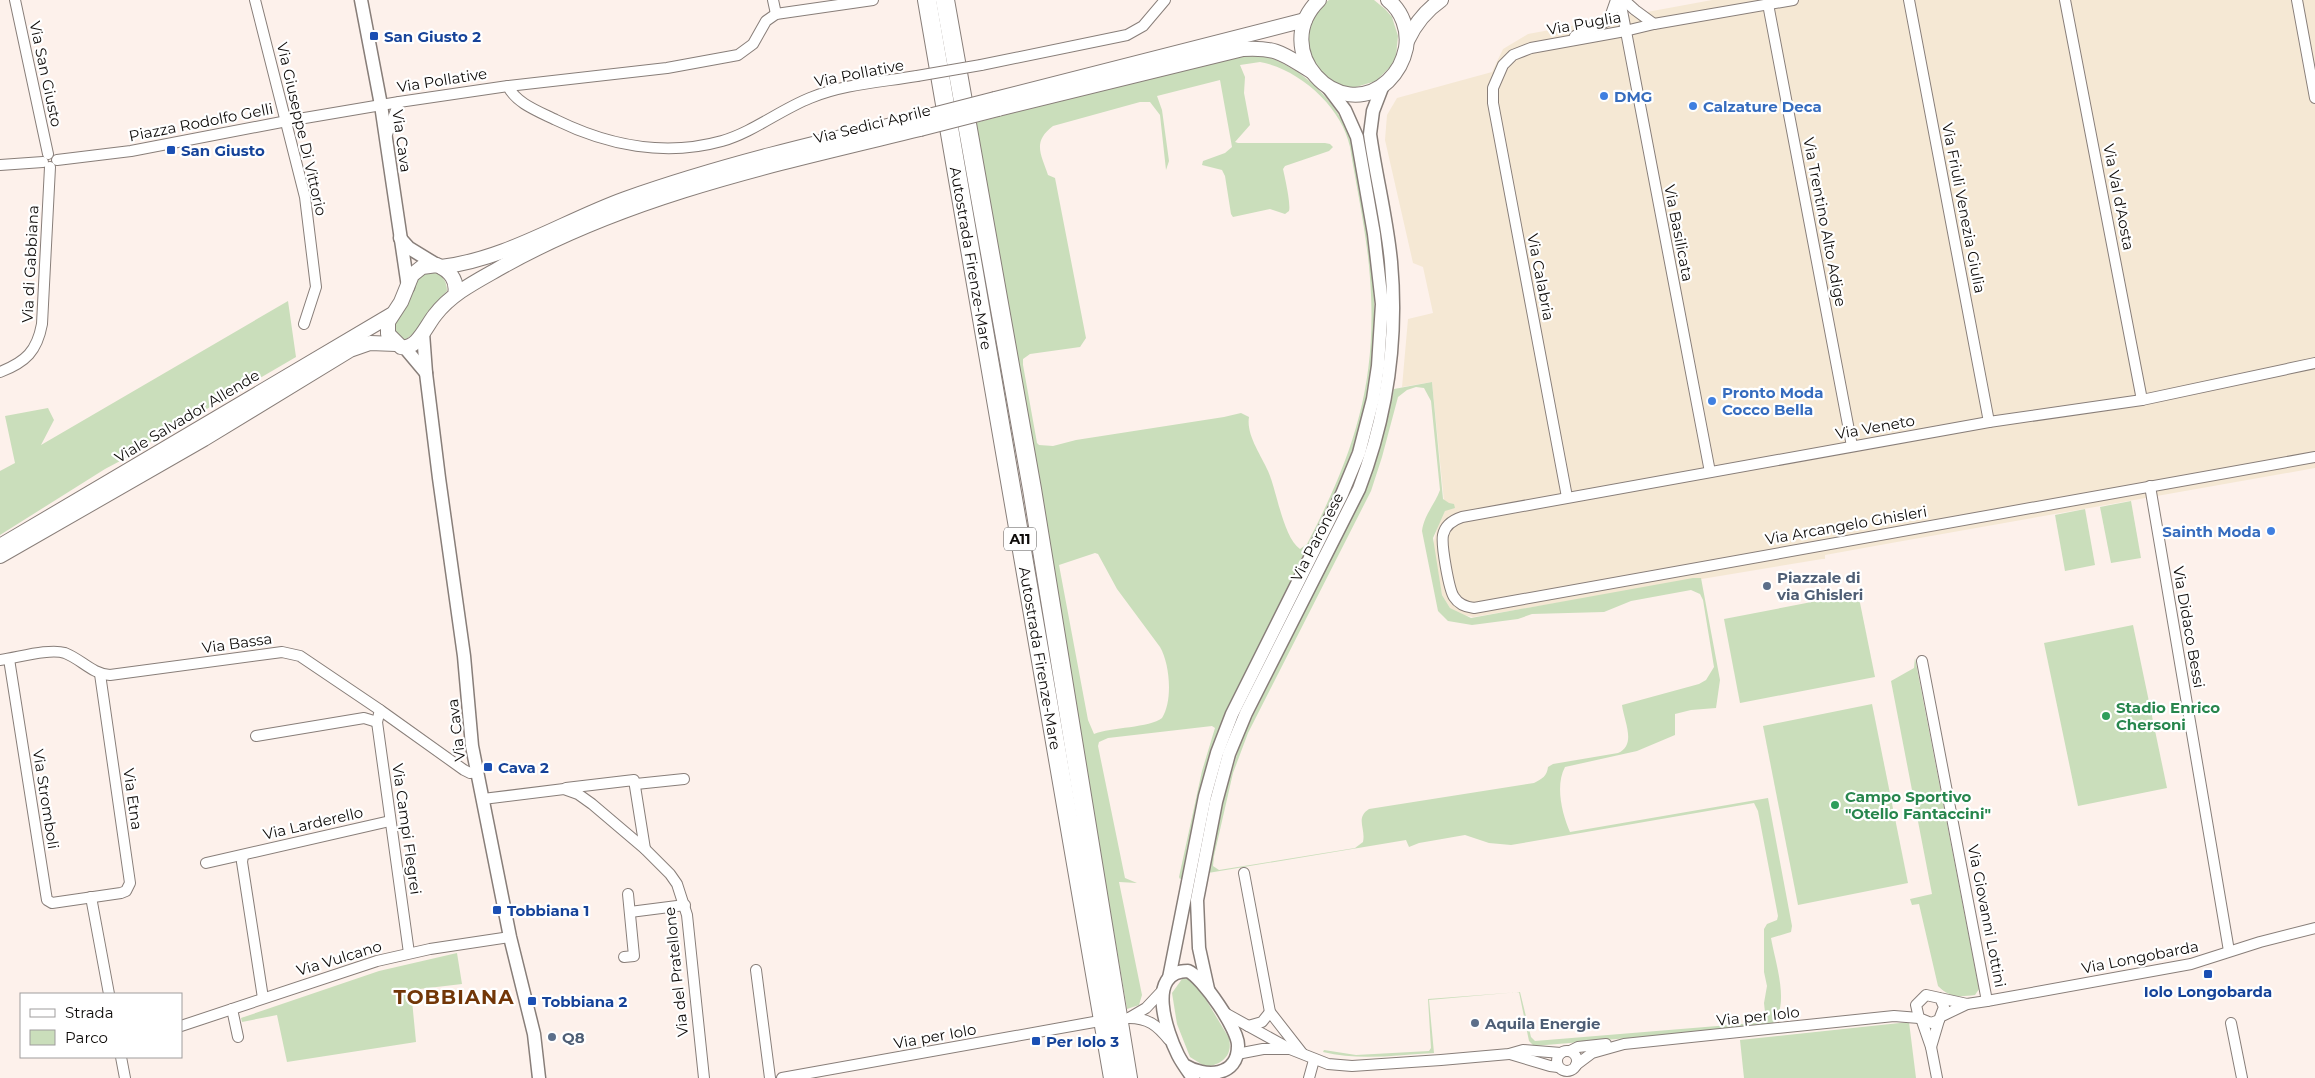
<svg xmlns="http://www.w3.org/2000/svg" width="2315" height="1078" font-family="Montserrat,sans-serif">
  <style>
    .industrial { fill: #f5e8d4 }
    .green { fill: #cadebb; fill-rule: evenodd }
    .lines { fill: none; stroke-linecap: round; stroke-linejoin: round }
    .minor-casing { stroke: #887e79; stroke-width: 12 }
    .tertiary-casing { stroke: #887e79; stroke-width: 15 }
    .secondary-casing { stroke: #887e79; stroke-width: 16 }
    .motorway-casing { stroke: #887e79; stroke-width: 20 }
    .minor { stroke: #fff; stroke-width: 10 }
    .tertiary { stroke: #fff; stroke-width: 12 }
    .secondary { stroke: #fff; stroke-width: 14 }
    .motorway { stroke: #fff; stroke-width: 18 }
    .minor-bridge-casing { stroke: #887e79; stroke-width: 12; stroke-linecap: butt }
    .secondary-bridge-casing { stroke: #887e79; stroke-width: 16; stroke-linecap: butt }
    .minor-bridge { stroke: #fff; stroke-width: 10 }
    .secondary-bridge { stroke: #fff; stroke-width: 14 }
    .transit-dot { fill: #1a4fb4; stroke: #fff; stroke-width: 2 }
    .shop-dot { fill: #3f7fe0; stroke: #fff; stroke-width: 2 }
    .service-dot { fill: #5c6f8a; stroke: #fff; stroke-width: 2 }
    .leisure-dot { fill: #2e9e5b; stroke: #fff; stroke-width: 2 }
    .labels { text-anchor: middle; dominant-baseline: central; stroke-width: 4.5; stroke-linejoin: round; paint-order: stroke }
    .shield { fill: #fff; stroke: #565453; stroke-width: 1 }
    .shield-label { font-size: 14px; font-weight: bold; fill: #0e0b09 }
    .street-label { font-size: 15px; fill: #0e0b09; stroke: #fff }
    .transit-label { font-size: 15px; font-weight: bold; fill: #164399; stroke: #fff; text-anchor: start }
    .shop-label { font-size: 15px; font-weight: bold; fill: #366cbe; stroke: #fff; text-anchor: start }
    .service-label { font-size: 15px; font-weight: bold; fill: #4e5e75; stroke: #fff; text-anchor: start }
    .leisure-label { font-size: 15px; font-weight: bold; fill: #27864d; stroke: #fff; text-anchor: start }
    .district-label { font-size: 20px; font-weight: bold; letter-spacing: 1px; fill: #723607; stroke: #fff }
  </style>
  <rect width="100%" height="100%" fill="#fdf1eb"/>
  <polygon class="industrial" points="1712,0 2315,0 2315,468 1897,542 1825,555 1825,559 1822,559 1473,617 1464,615 1450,608 1442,595 1433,545 1438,525 1445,511 1432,382 1402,387 1408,319 1433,313 1423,267 1413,263 1385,140 1387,115 1397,98 1492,72 1503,49 1528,34"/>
  <g class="green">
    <polygon points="1329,0 1374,0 1385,9 1392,17 1398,36 1396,56 1391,66 1376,81 1356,87 1345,87 1335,84 1311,64 1305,33 1320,6"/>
    <path d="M1258 54C1294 63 1327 91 1344 124 1354 144 1356 168 1360 190 1370 248 1379 305 1372 363 1367 403 1357 440 1343 477L1239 687 1216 736 1203 777 1183 878 1180 879 1179 877 1202 771 1215 728 1212 726 1108 738 1099 742 1098 746 1125 878 1137 883 1119 882 1142 995 1139 1005 1127 1009 975 123 1225 56ZM1260 62C1299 69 1342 107 1350 147 1357 190 1367 235 1370 278 1378 382 1354 454 1307 544L1300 549C1283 537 1277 491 1268 471 1261 455 1246 435 1249 417L1241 413 1224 417 1076 440 1053 446 1039 445 1037 443 1023 365V359L1030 354 1080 347 1086 338 1055 178 1048 175C1041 154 1032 142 1053 126L1140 102H1150L1160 115 1166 170 1169 161 1162 110 1157 96 1220 80 1232 147 1225 153 1203 161 1202 165 1222 170 1225 176 1231 214 1233 217 1270 209 1285 214 1289 211C1291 204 1285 178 1283 169L1285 166 1329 151 1333 147 1330 144 1325 143H1238L1235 142 1250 125 1244 93 1245 77 1240 65ZM1095 553 1098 554 1117 589 1160 647C1170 664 1173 701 1162 718 1150 728 1111 727 1094 734L1088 720 1059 565Z"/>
    <path d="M431 272C442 273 447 281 447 291L428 312 415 332 404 341 397 337 394 328V323L407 305 417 280 423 274Z"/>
    <polygon points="288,301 296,357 138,449 139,451 105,469 0,535 0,471 15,463 5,416 48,408 54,420 41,445"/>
    <path d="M1432 382 1443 499 1449 503 1454 504 1455 508 1445 511 1433 538 1442 595 1450 608 1471 618 1693 578H1701L1720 680 1716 708 1691 710 1675 714V735L1637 751 1565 767C1555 785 1562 814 1570 832L1768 798 1792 926 1791 932 1771 938C1775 962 1792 1009 1770 1026L1534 1046 1529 1041 1519 992 1429 1000 1434 1053C1398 1055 1359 1061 1323 1052L1324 1050 1356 1055 1429 1051 1431 1048 1428 999 1520 992 1531 1037 1535 1041 1766 1022 1764 1003 1767 986 1764 972V929L1767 924 1777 920 1778 916 1758 811 1754 803 1511 845 1489 843 1465 835 1419 843 1409 847 1406 840 1208 873 1226 790 1242 738 1366 488 1385 430 1394 389ZM1416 387 1424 388 1431 401 1440 490C1435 504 1424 515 1422 531L1438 611 1448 621 1472 625 1518 619 1532 614 1604 612 1631 601 1691 590 1700 594 1703 600 1714 667 1706 680 1699 684 1622 705C1624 721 1637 745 1618 753L1553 764 1548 767C1547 776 1542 779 1534 783L1369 809C1355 818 1366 828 1363 842L1355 848 1219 870 1213 866 1214 856 1233 773 1248 733 1371 491 1382 457 1398 397 1407 390Z"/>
    <polygon points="2131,501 2141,558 2111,563 2100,507"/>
    <polygon points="2085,509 2095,565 2065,571 2055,515"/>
    <polygon points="1858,593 1875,677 1740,703 1724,619"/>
    <polygon points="2133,625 2167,788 2078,806 2044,643"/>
    <path d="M1915 658 1979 989 1975 995C1959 997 1950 998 1938 986L1919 904 1912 905 1910 899 1932 894 1891 681 1914 668Z"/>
    <polygon points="1872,704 1908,883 1798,905 1763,726"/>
    <polygon points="457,953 462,984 411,990 416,1042 287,1062 277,1015 242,1022 241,1018 379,971"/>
    <path d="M1189 978 1196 983 1229 1038C1233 1056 1222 1064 1206 1067L1190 1057 1177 1024 1172 993 1182 979Z"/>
    <polygon points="1909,1022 1916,1078 1744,1078 1740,1040"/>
  </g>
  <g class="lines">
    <defs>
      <g id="minor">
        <polyline points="15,0 48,154"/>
        <polyline points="255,0 305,197 316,287 304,324"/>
        <polyline points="773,0 776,14"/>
        <polyline points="1620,0 1710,472"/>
        <polyline points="1624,0 1635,10 1654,24"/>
        <polyline points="1909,0 1989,422"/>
        <polyline points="2065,0 2142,400"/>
        <polyline points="2297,0 2315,98"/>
        <polyline points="1768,4 1852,446"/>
        <polyline points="1575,36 1609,20 1616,0"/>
        <polyline points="981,65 1127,35 1143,26 1165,0"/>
        <path d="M508 86C515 103 540 112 556 120 607 145 665 157 722 141 753 132 780 110 810 98 843 84 882 82 917 76"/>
        <polyline points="386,137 399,102"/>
        <polyline points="57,160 131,151 287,121 399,102 508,86 667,68 738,55 753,44 766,21 776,14 873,0"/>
        <polyline points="0,165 43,162"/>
        <path d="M2315 363 2142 400 1989 422 1462 517C1453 520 1445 525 1443 535 1441 545 1449 590 1454 597 1459 605 1466 607 1474 608L2315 457"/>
        <path d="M0 372C26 362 37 351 42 324L50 167"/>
        <polyline points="2150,486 2229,951"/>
        <polyline points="1567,497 1493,103 1493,88 1503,65 1513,55 1531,48 1625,31 1654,24 1793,0"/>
        <polyline points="9,659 46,894 47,900 52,903 121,893 126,891 130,883 100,674"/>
        <path d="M0 660C17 658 49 648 65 653 81 659 92 674 110 675L282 652 300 656 380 710 464 770 470 773 478 772"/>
        <polyline points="1922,661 1987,1001"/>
        <polyline points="380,710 377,722 409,953"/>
        <polyline points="256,736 364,718 377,722"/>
        <polyline points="636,784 684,779"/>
        <polyline points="566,788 634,780 645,849"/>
        <polyline points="483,799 564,789 578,794 592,804 645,849 670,874 677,884 687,915 704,1078"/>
        <polyline points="243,856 242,862 263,998"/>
        <polyline points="206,863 390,821"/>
        <polyline points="1244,873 1270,1012 1302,1053"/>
        <polyline points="91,897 109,994"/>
        <polyline points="630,912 685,905"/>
        <polyline points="624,957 634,956 628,894"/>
        <polyline points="756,970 770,1078"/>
        <polyline points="1940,998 1944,1007 1939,1020 1931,1023 1919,1018 1916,1005 1926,995 1967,1004 1987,1001 2191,964 2260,942 2315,928"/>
        <polyline points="232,1009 238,1037"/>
        <polyline points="1223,1012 1290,1049 1328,1064 1352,1066 1441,1060 1509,1054 1523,1050 1561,1053"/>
        <polyline points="1942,1016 1967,1004"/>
        <path d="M1129 1018C1148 1018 1157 1025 1169 1040"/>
        <polyline points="1129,1018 1146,1008 1161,992"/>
        <polyline points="1922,1021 1931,1047 1937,1078"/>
        <polyline points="2231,1023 2242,1078"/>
        <polyline points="181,1026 377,961 430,949 510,937"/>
        <polyline points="1248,1026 1262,1022 1270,1012"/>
        <polyline points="1931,1047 1939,1020"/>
        <circle cx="1567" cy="1061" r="10"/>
        <polyline points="1570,1051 1578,1047 1606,1044"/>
        <polyline points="1237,1054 1263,1049 1289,1049"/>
        <polyline points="1510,1054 1550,1066 1558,1067"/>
        <polyline points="121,1057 125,1078"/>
        <polyline points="1576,1065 1592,1053 1624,1044 1894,1016 1919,1018"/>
        <polyline points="782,1078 1094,1022"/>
        <polyline points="1309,1078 1314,1060"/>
      </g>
      <g id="tertiary">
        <polyline points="361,0 381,105 408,287"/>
        <polyline points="400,238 409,248 437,265"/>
        <polyline points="423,333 426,373 439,478 464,656 472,746 510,937 534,1034 539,1078"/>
        <polyline points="405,348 426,373"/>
        <polyline points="1169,978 1205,796 1217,753 1232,714 1342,494 1359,453 1373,399 1378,366 1382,304 1374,234 1357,137 1345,110 1327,86"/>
        <path d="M1208 989 1199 948 1197 900 1216 802 1229 754 1246 713 1359 489C1387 416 1398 340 1391 262 1387 219 1376 177 1370 134L1373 111 1383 85"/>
        <path d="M1184 1065C1205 1078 1238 1077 1238 1046 1239 1030 1202 977 1188 971 1145 971 1167 1033 1178 1055 1182 1063 1188 1071 1193 1078"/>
      </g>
      <g id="secondary">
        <path d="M1319 0C1268 50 1339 126 1388 81 1398 71 1403 62 1406 48 1409 30 1402 11 1388 0"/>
        <path d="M1407 41C1415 24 1425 11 1441 0"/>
        <polyline points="995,99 1305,20"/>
        <path d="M998 109 1243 49C1277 47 1283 54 1311 71"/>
        <path d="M441 267C507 259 564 221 625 199 721 165 819 142 917 119"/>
        <path d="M455 295C458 280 450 271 437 265L422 267 412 275 401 302 388 322V334L401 347C417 350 426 326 435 315 451 294 475 282 498 269 628 195 776 164 920 129"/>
        <polyline points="0,546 391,315"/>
        <polyline points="0,556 204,439 350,350 370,343 396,344"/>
      </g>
      <g id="motorway">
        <path id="s1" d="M927 0 1113 1078"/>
        <polyline points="945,0 1032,489 1128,1078"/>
      </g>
    </defs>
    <use href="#minor" class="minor-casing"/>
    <use href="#tertiary" class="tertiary-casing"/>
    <use href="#secondary" class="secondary-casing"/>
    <use href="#motorway" class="motorway-casing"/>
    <use href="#minor" class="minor"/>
    <use href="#tertiary" class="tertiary"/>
    <use href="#secondary" class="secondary"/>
    <use href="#motorway" class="motorway"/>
    <defs>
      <polyline id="minor-bridge" points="917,76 981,65"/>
      <g id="secondary-bridge">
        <polyline points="917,119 995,99"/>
        <polyline points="920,129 998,109"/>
      </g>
    </defs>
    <use href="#minor-bridge" class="minor-bridge-casing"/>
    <use href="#secondary-bridge" class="secondary-bridge-casing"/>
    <use href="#minor-bridge" class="minor-bridge"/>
    <use href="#secondary-bridge" class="secondary-bridge"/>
  </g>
  <g class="transit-dot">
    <rect x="369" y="31" width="10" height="10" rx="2.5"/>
    <rect x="166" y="145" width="10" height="10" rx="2.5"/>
    <rect x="483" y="762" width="10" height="10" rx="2.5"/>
    <rect x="492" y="905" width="10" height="10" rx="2.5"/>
    <rect x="2203" y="969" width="10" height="10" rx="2.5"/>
    <rect x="527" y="996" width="10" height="10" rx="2.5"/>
    <rect x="1031" y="1036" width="10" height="10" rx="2.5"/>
  </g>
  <g class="shop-dot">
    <circle cx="1604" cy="96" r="5"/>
    <circle cx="1693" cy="106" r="5"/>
    <circle cx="1712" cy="401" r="5"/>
    <circle cx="2271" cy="531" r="5"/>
  </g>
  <g class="service-dot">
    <circle cx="1767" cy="586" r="5"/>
    <circle cx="1475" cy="1023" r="5"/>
    <circle cx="552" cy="1037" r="5"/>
  </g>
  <g class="leisure-dot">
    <circle cx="2106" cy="716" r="5"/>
    <circle cx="1835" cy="805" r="5"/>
  </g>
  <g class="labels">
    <rect class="shield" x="1004" y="527.5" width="32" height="23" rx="4"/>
    <g class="shield-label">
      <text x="1020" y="539">A11</text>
    </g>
    <g class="street-label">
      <text transform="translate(1584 23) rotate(-10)">Via Puglia</text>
      <text transform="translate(859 73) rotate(-11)">Via Pollative</text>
      <text transform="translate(46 74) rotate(78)">Via San Giusto</text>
      <text transform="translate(442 80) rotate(-9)">Via Pollative</text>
      <text transform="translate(201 122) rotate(-11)">Piazza Rodolfo Gelli</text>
      <text transform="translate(872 124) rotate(-14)">Via Sedici Aprile</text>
      <text transform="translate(302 129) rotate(77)">Via Giuseppe Di Vittorio</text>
      <text transform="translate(402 141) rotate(82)">Via Cava</text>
      <text transform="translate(2119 197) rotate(79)">Via Val d'Aosta</text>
      <text transform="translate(1964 208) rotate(79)">Via Friuli Venezia Giulia</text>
      <text transform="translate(1825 222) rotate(79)">Via Trentino Alto Adige</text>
      <text transform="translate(1679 233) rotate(79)">Via Basilicata</text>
      <text stroke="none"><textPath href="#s1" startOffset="262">Autostrada Firenze-Mare</textPath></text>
      <text transform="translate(30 264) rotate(-87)">Via di Gabbiana</text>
      <text transform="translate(1541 277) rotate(79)">Via Calabria</text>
      <text transform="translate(187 416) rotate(-31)">Viale Salvador Allende</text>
      <text transform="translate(1875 427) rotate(-10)">Via Veneto</text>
      <text transform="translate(1846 525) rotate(-10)">Via Arcangelo Ghisleri</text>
      <text transform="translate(1317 537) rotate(-63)">Via Paronese</text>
      <text transform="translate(2189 627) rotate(80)">Via Didaco Bessi</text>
      <text transform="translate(237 643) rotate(-8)">Via Bassa</text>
      <text stroke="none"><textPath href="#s1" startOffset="668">Autostrada Firenze-Mare</textPath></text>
      <text transform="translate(456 730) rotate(-97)">Via Cava</text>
      <text transform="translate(46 799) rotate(81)">Via Stromboli</text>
      <text transform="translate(133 799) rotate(82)">Via Etna</text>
      <text transform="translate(313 823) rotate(-13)">Via Larderello</text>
      <text transform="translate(407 829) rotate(82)">Via Campi Flegrei</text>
      <text transform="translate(1987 916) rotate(79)">Via Giovanni Lottini</text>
      <text transform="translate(2140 957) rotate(-11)">Via Longobarda</text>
      <text transform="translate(339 958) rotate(-17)">Via Vulcano</text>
      <text transform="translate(676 972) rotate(-96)">Via del Pratellone</text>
      <text transform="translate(1758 1016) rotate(-6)">Via per Iolo</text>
      <text transform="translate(935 1036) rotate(-10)">Via per Iolo</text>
    </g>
    <g class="transit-label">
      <text x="384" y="36">San Giusto 2</text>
      <text x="181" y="150">San Giusto</text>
      <text x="498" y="767">Cava 2</text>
      <text x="507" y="910">Tobbiana 1</text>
      <text x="2208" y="991" text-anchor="middle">Iolo Longobarda</text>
      <text x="542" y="1001">Tobbiana 2</text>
      <text x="1046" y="1041">Per Iolo 3</text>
    </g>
    <g class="shop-label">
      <text x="1614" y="96">DMG</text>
      <text x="1703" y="106">Calzature Deca</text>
      <text x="1722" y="392">Pronto Moda<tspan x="1722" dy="17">Cocco Bella</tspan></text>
      <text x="2261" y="531" text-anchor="end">Sainth Moda</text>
    </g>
    <g class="service-label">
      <text x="1777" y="577">Piazzale di<tspan x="1777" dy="17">via Ghisleri</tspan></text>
      <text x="1485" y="1023">Aquila Energie</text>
      <text x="562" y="1037">Q8</text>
    </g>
    <g class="leisure-label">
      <text x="2116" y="707">Stadio Enrico<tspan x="2116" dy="17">Chersoni</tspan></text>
      <text x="1845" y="796">Campo Sportivo<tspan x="1845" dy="17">"Otello Fantaccini"</tspan></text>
    </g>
    <g class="district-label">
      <text x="454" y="997">TOBBIANA</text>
    </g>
  </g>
  <rect x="20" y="993" width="162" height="65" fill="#ffffff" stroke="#9f9d9d"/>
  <rect x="30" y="1009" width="25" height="8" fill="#ffffff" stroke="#9f9d9d"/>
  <text x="65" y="1018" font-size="15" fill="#0e0b09">Strada</text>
  <rect x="30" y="1030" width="25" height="15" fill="#cadebb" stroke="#9f9d9d"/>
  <text x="65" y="1043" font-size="15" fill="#0e0b09">Parco</text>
</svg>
